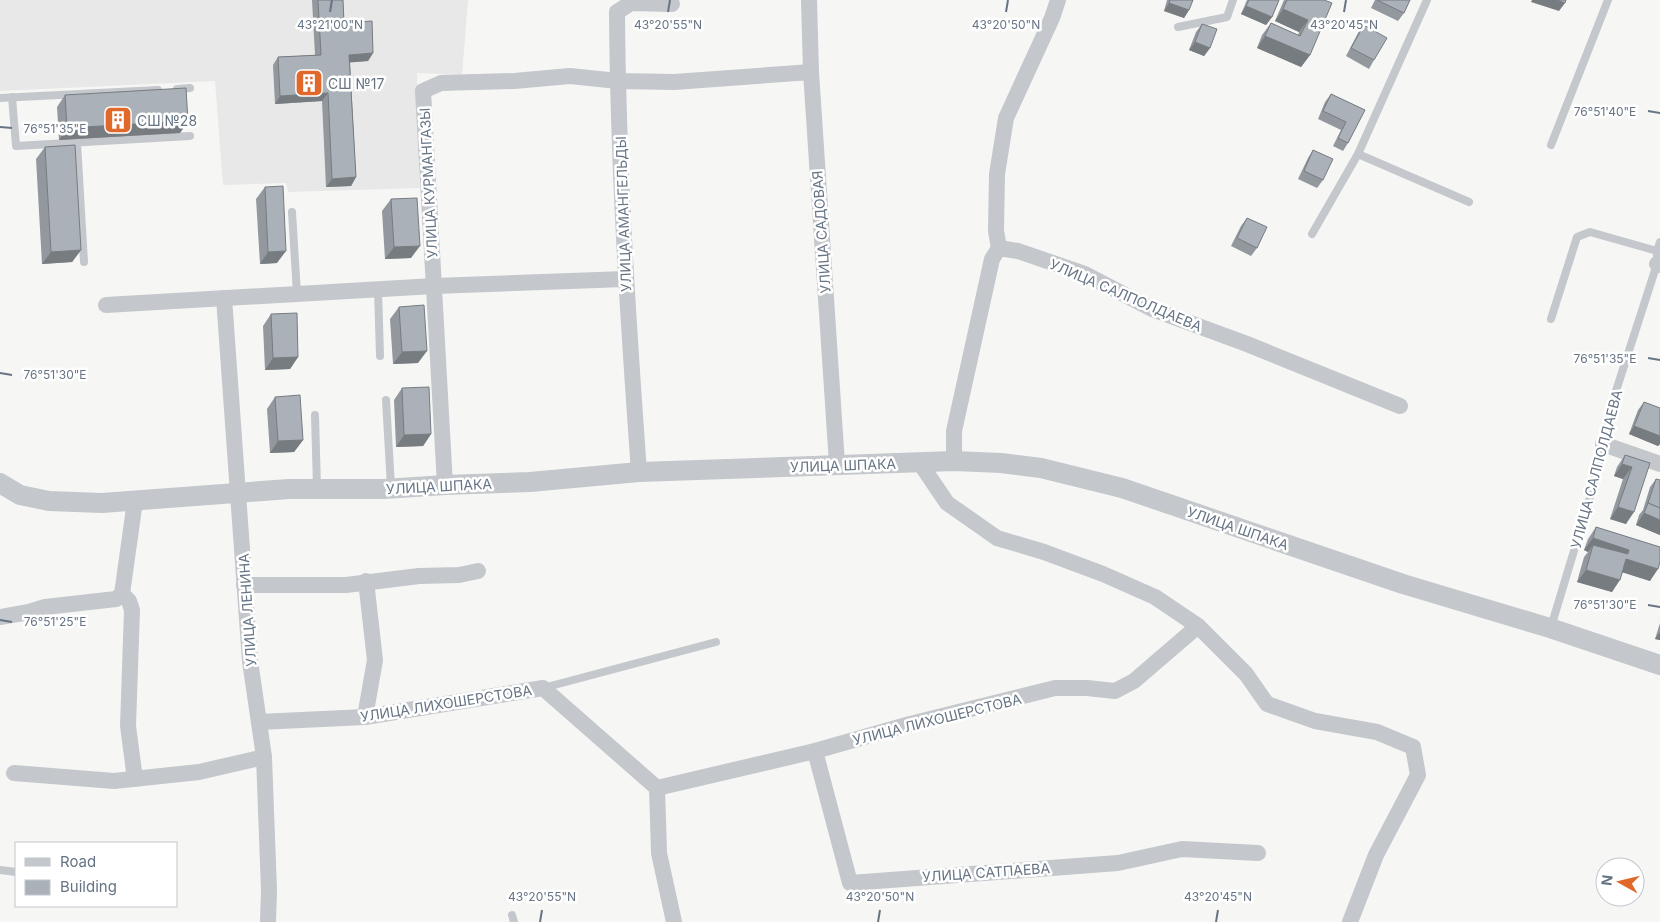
<svg xmlns="http://www.w3.org/2000/svg" width="1660" height="922" font-family="Inter,sans-serif">
  <style>
    .built { fill: #e7e8e7 }
    .lines { fill: none; stroke-linecap: round; stroke-linejoin: round }
    .service { stroke: #c4c7cb; stroke-width: 8 }
    .minor { stroke: #c4c7cb; stroke-width: 16 }
    .tertiary { stroke: #c4c7cb; stroke-width: 20 }
    .wall { fill: #92989e }
    .shaded-wall { fill: #777c81 }
    .building { fill: #aab1b8; stroke: #777c81 }
    .ticks { fill: none; stroke: #667484; stroke-width: 2 }
    .labels { text-anchor: middle; dominant-baseline: central; stroke-width: 5; stroke-linejoin: round; paint-order: stroke }
    .poi-label { font-size: 14px; fill: #667484; stroke: #fff; text-anchor: start }
    .street-label { font-size: 14px; fill: #667484; stroke: #fff }
    .ticks-label { font-size: 12px; text-anchor: middle; fill: #667484; stroke: #fff; stroke-width: 5; stroke-linejoin: round; paint-order: stroke }
  </style>
  <rect width="100%" height="100%" fill="#f6f7f4"/>
  <polygon class="built" points="0,0 468,0 462,75 417,73 420,188 288,192 286,183 223,185 215,81 0,91"/>
  <g class="lines">
    <g class="service">
      <polyline points="1178,27 1227,17 1233,0"/>
      <polyline points="177,89 190,88"/>
      <polyline points="12,97 16,146 190,136"/>
      <polyline points="0,98 158,90"/>
      <polyline points="77,143 84,262"/>
      <polyline points="1551,145 1608,0"/>
      <polyline points="1358,154 1469,202"/>
      <polyline points="292,212 297,294"/>
      <polyline points="1312,234 1358,154 1427,0"/>
      <polyline points="378,289 380,356"/>
      <polyline points="1551,319 1577,237 1590,232 1657,251"/>
      <polyline points="386,400 391,487"/>
      <polyline points="315,415 317,488"/>
      <polyline points="1551,627 1592,491 1615,394 1657,264 1657,251 1660,242"/>
      <polyline points="543,688 716,642"/>
      <polyline points="0,870 16,872"/>
      <polyline points="512,915 514,922"/>
    </g>
    <g class="minor">
      <polyline points="809,0 811,72 837,464"/>
      <polyline points="999,248 996,231 997,174 1006,118 1052,18 1058,0"/>
      <polyline points="1657,264 1660,265"/>
      <polyline points="224,298 250,661 264,757 269,890 268,922"/>
      <polyline points="106,305 434,286 625,279"/>
      <polyline points="1603,444 1660,464"/>
      <polyline points="954,461 954,431 992,259 999,248 1018,251 1085,274 1152,309 1247,344 1400,406"/>
      <polyline points="920,463 947,503 997,538 1044,552 1103,574 1155,597 1198,626 1246,674 1267,704 1315,721 1377,732 1413,747 1418,775 1376,855 1350,922"/>
      <path d="M639 472C628 319 618 166 617 12L631 3 672 4"/>
      <polyline points="445,485 423,91 441,83 514,81 570,76 618,81 674,82 811,72"/>
      <polyline points="244,585 346,585 419,576 459,575 478,571"/>
      <polyline points="122,594 129,601 132,610 128,726 135,779"/>
      <polyline points="0,617 29,612 45,607 116,599 122,594 135,501"/>
      <polyline points="365,717 375,660 366,581"/>
      <polyline points="259,722 365,717 543,688 657,788 659,853 674,922"/>
      <polyline points="815,751 850,883 1118,863 1182,849 1258,853"/>
      <polyline points="14,773 114,781 199,772 264,757"/>
      <polyline points="657,788 815,751 910,724 1055,688 1087,688 1115,691 1134,681 1198,626"/>
    </g>
    <polyline class="tertiary" points="0,483 20,495 49,501 102,503 289,489 384,489 445,485 530,482 639,472 954,461 1001,463 1041,468 1122,488 1403,584 1550,628 1660,665"/>
  </g>
  <g class="wall">
    <polygon points="312,0 343,0 344,23 373,53 368,61 350,62 356,177 351,186 326,187 322,101 275,104 273,65 278,57 315,55"/>
    <polygon points="1167,0 1193,0 1189,10 1184,18 1164,11"/>
    <polygon points="1247,0 1279,0 1272,17 1266,25 1241,14"/>
    <polygon points="1284,0 1324,0 1310,55 1301,67 1257,48 1262,35 1271,23 1298,35 1299,32 1275,21"/>
    <polygon points="1375,0 1410,0 1404,13 1398,21 1371,8"/>
    <polygon points="1202,24 1210,48 1204,56 1189,50 1196,32"/>
    <polygon points="1364,25 1374,60 1369,69 1346,56 1358,33"/>
    <polygon points="1331,94 1365,110 1348,143 1343,151 1333,146 1341,130 1318,119 1325,102"/>
    <polygon points="65,95 188,121 180,133 59,140 57,107"/>
    <polygon points="45,147 81,250 72,262 42,264 36,159"/>
    <polygon points="1313,150 1323,180 1317,188 1298,179 1308,158"/>
    <polygon points="265,187 277,263 260,264 256,199"/>
    <polygon points="391,199 411,258 385,259 382,211"/>
    <polygon points="1247,218 1257,248 1251,256 1231,246 1241,226"/>
    <polygon points="399,307 418,363 393,364 390,319"/>
    <polygon points="271,314 298,357 290,369 265,370 263,326"/>
    <polygon points="402,388 431,434 423,446 396,447 394,400"/>
    <polygon points="275,397 303,440 294,452 270,453 267,409"/>
    <polygon points="1644,402 1660,408 1660,444 1658,446 1629,434 1638,410"/>
    <polygon points="1625,455 1650,463 1626,524 1610,519 1623,479 1614,476 1617,467"/>
    <polygon points="1656,479 1660,480 1660,535 1636,525 1639,515 1643,510 1650,487"/>
    <polygon points="1596,527 1660,547 1650,581 1623,572 1612,592 1577,582 1584,557 1588,552 1584,550 1588,539"/>
    <polygon points="1660,623 1660,640 1655,639"/>
  </g>
  <g class="shaded-wall">
    <polygon points="1532,0 1557,0 1565,3 1559,11 1531,2"/>
    <polygon points="1169,3 1189,10 1184,18 1164,11"/>
    <polygon points="1246,6 1272,17 1266,25 1241,14"/>
    <polygon points="1283,9 1308,20 1299,32 1275,21"/>
    <polygon points="1265,36 1310,55 1301,67 1257,48"/>
    <polygon points="1195,42 1210,48 1204,56 1189,50"/>
    <polygon points="373,53 368,61 344,63 349,55"/>
    <polygon points="328,93 322,101 275,104 280,96"/>
    <polygon points="188,121 180,133 59,140 67,128"/>
    <polygon points="356,177 351,186 326,187 332,179"/>
    <polygon points="420,246 411,258 385,259 394,247"/>
    <polygon points="81,250 72,262 42,264 51,252"/>
    <polygon points="286,251 277,263 260,264 268,252"/>
    <polygon points="427,351 418,363 393,364 402,352"/>
    <polygon points="298,357 290,369 265,370 273,358"/>
    <polygon points="1634,426 1660,436 1660,444 1658,446 1629,434"/>
    <polygon points="431,434 423,446 396,447 404,435"/>
    <polygon points="303,440 294,452 270,453 278,441"/>
    <polygon points="1622,464 1632,467 1623,479 1614,476"/>
    <polygon points="1618,507 1634,512 1626,524 1610,519"/>
    <polygon points="1660,510 1660,535 1636,525 1644,513"/>
    <polygon points="1593,538 1629,550 1621,562 1593,545 1588,552 1584,550"/>
    <polygon points="1626,559 1658,569 1650,581 1618,571"/>
    <polygon points="1586,570 1620,580 1612,592 1577,582"/>
    <polygon points="1660,632 1660,640 1655,639"/>
  </g>
  <g class="building">
    <polygon points="318,0 343,0 344,23 372,21 373,53 349,55 356,177 332,179 328,93 280,96 278,57 321,55"/>
    <polygon points="1170,0 1193,0 1189,10 1169,3"/>
    <polygon points="1249,0 1279,0 1272,17 1246,6"/>
    <polygon points="1287,0 1324,0 1332,3 1310,55 1265,36 1271,23 1300,36 1308,20 1283,9"/>
    <polygon points="1377,0 1410,0 1404,13"/>
    <polygon points="1557,0 1566,0 1565,3"/>
    <polygon points="1202,24 1217,29 1210,48 1195,42"/>
    <polygon points="1364,25 1387,38 1374,60 1351,48"/>
    <polygon points="186,88 188,121 67,128 65,95"/>
    <polygon points="1331,94 1365,110 1348,143 1338,138 1346,122 1323,111"/>
    <polygon points="75,145 81,250 51,252 45,147"/>
    <polygon points="1313,150 1333,159 1323,180 1304,171"/>
    <polygon points="283,186 286,251 268,252 265,187"/>
    <polygon points="417,198 420,246 394,247 391,199"/>
    <polygon points="1247,218 1267,227 1257,248 1237,238"/>
    <polygon points="424,305 427,351 402,352 399,307"/>
    <polygon points="297,313 298,357 273,358 271,314"/>
    <polygon points="429,387 431,434 404,435 402,388"/>
    <polygon points="300,395 303,440 278,441 275,397"/>
    <polygon points="1644,402 1660,408 1660,436 1634,426"/>
    <polygon points="1625,455 1650,463 1634,512 1618,507 1632,467 1622,464"/>
    <polygon points="1656,479 1660,480 1660,508 1648,503"/>
    <polygon points="1648,503 1660,508 1660,520 1644,513"/>
    <polygon points="1596,527 1660,547 1660,562 1658,569 1626,559 1620,580 1586,570 1593,545 1628,554 1629,550 1593,538"/>
  </g>
  <path class="ticks" d="M330 12 332 0M668 12 670 0M1006 12 1008 0M1344 12 1346 0M1648 111 1660 113M0 127 12 128M1648 358 1660 360M0 373 12 375M1648 605 1660 607M0 620 12 622M540 922 542 910M878 922 880 910M1216 922 1218 910"/>
  <defs>
    <symbol id="building-square" viewBox="-11 -11 22 22"><rect x="-9" y="-9" width="18" height="18" rx="4" fill="#e0682b" stroke="#fff"/><path d="M-4-6H4V6H1V3H-1V6H-4ZM-2.5-4.3h1.7v1.8h-1.7ZM.8-4.3h1.7v1.8H.8ZM-2.5-1h1.7V.8h-1.7ZM.8-1h1.7V.8H.8Z" fill="#fff"/></symbol>
  </defs>
  <g fill-rule="evenodd">
    <use href="#building-square" x="293" y="67" width="32" height="32"/>
    <use href="#building-square" x="102" y="104" width="32" height="32"/>
  </g>
  <g class="labels">
    <g class="poi-label">
      <text x="328" y="83">СШ №17</text>
      <text x="137" y="120">СШ №28</text>
    </g>
    <g class="street-label">
      <text transform="translate(428 183) rotate(-93)">УЛИЦА КУРМАНГАЗЫ</text>
      <text transform="translate(623 214) rotate(-92)">УЛИЦА АМАНГЕЛЬДЫ</text>
      <text transform="translate(821 232) rotate(-94)">УЛИЦА САДОВАЯ</text>
      <text transform="translate(1126 295) rotate(23)">УЛИЦА САЛПОЛДАЕВА</text>
      <text transform="translate(843 465) rotate(-2)">УЛИЦА ШПАКА</text>
      <text transform="translate(1596 469) rotate(-75)">УЛИЦА САЛПОЛДАЕВА</text>
      <text transform="translate(439 486) rotate(-3)">УЛИЦА ШПАКА</text>
      <text transform="translate(1238 528) rotate(19)">УЛИЦА ШПАКА</text>
      <text transform="translate(247 610) rotate(-94)">УЛИЦА ЛЕНИНА</text>
      <text transform="translate(446 703) rotate(-9)">УЛИЦА ЛИХОШЕРСТОВА</text>
      <text transform="translate(937 719) rotate(-14)">УЛИЦА ЛИХОШЕРСТОВА</text>
      <text transform="translate(986 872) rotate(-4)">УЛИЦА САТПАЕВА</text>
    </g>
  </g>
  <g class="ticks-label">
    <text x="330" y="29">43°21'00"N</text>
    <text x="668" y="29">43°20'55"N</text>
    <text x="1006" y="29">43°20'50"N</text>
    <text x="1344" y="29">43°20'45"N</text>
    <text x="1605" y="116">76°51'40"E</text>
    <text x="55" y="133">76°51'35"E</text>
    <text x="1605" y="363">76°51'35"E</text>
    <text x="55" y="379">76°51'30"E</text>
    <text x="1605" y="609">76°51'30"E</text>
    <text x="55" y="626">76°51'25"E</text>
    <text x="542" y="901">43°20'55"N</text>
    <text x="880" y="901">43°20'50"N</text>
    <text x="1218" y="901">43°20'45"N</text>
  </g>
  <rect x="15" y="842" width="162" height="65" fill="#ffffff" stroke="#c2c7ce"/>
  <rect x="25" y="858" width="25" height="8" fill="#c4c7cb" stroke="#c2c7ce"/>
  <text x="60" y="867" font-size="15" fill="#667484">Road</text>
  <rect x="25" y="880" width="25" height="15" fill="#aab1b8" stroke="#c2c7ce"/>
  <text x="60" y="892" font-size="15" fill="#667484">Building</text>
  <g transform="translate(1620 882) rotate(278)"><circle r="24" fill="#ffffff" stroke="#c2c7ce"/>
  <path d="M0-4L9 19L0 12L-9 19Z" fill="#e0682b"/>
  <text y="-8" font-size="14" font-weight="bold" text-anchor="middle" fill="#667484">N</text>
  </g>
</svg>
